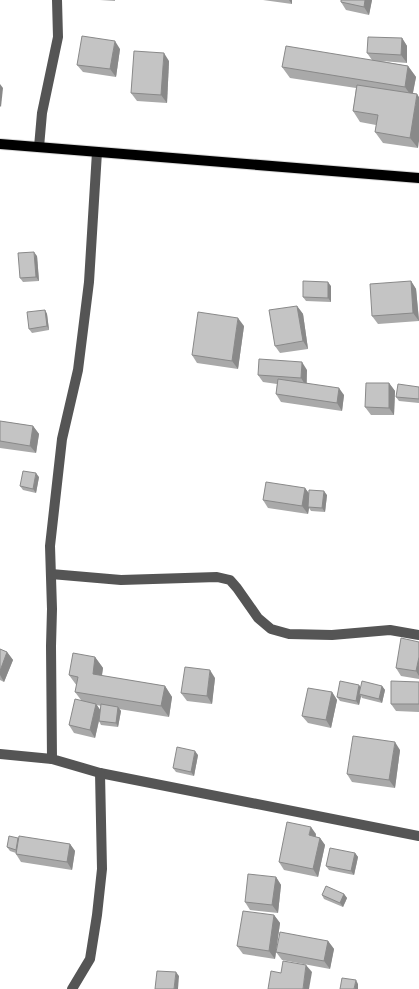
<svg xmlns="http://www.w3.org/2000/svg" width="419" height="989" font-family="Quicksand,sans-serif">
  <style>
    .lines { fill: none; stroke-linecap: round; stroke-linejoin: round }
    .major-casing { stroke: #dbdbdb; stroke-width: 12 }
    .minor { stroke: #555; stroke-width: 10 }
    .major { stroke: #000; stroke-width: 10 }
    .wall { fill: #a9a9a9; fill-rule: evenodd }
    .shaded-wall { fill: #898989 }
    .building { fill: #c4c4c4; stroke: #898989 }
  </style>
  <rect width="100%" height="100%" fill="#fff"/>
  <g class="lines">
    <defs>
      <polyline id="major" points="0,144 419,178"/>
    </defs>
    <use href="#major" class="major-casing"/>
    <g class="minor">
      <polyline points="39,147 42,113 58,37 57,0"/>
      <polyline points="97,152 89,282 78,370 62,439 50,546 52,609 51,646 52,759 100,773 419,836"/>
      <polyline points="51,574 121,580 217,577 230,580 237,588 258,618 271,629 289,634 332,635 390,630 419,635"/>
      <polyline points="0,754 52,759"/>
      <polyline points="72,989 90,959 97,915 102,869 100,773"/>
    </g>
    <use href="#major" class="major"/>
  </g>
  <g class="wall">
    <polygon points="100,0 115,0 115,1"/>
    <polygon points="263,0 292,0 292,4"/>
    <polygon points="341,0 372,0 369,15 346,10 341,2"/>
    <polygon points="402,38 407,46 407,63 381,61 408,66 416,77 413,93 418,148 383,143 375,132 376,125 360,122 353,111 356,88 290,78 282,67 372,60 367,53"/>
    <polygon points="120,49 116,77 83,72 77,65"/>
    <polygon points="169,61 167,103 137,101 131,93"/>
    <polygon points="37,256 39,281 23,282 20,278"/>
    <polygon points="411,281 416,289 419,321 378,324 372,316"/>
    <polygon points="331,286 331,302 306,301 303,297"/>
    <polygon points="297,306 303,314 308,349 280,353 275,346"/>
    <polygon points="45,310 47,314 49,330 32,333 29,329"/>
    <polygon points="244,326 238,369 197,363 192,355"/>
    <polygon points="307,370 307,383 344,395 342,411 281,402 276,394 277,384 263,382 258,375"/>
    <polygon points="389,383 395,391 394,415 371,415 365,407"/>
    <polygon points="419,387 419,403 399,401 396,397"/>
    <polygon points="0,421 33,426 39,434 36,453 0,448"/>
    <polygon points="39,477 36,493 23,490 20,486"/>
    <polygon points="305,488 309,494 327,495 325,512 311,511 309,508 308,514 268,508 263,500"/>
    <polygon points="419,642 419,679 401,676 396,668"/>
    <polygon points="0,649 7,652 13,660 4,682 0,680"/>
    <path d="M95 657 103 668 102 676 165 686 172 697 169 717 119 709 121 711 118 727 101 725 99 721 95 738 74 733 69 725 81 700 75 692 77 686 69 675ZM97 705 101 706 100 710Z"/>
    <polygon points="215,678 212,704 187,701 181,693"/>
    <polygon points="419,682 419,712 396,711 391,704"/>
    <polygon points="382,686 385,690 382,703 362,698 361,696 359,705 340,701 337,697 361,687"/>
    <polygon points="332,692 337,700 331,728 308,723 302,716"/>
    <polygon points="400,750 395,788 352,782 347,774"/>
    <polygon points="198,755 194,776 176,772 173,768"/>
    <polygon points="316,834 316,837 320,838 325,845 318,877 284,870 279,862"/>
    <polygon points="18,838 70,844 75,851 72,870 21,862 16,854 16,853 10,851 7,847"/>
    <polygon points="355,853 358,857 354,875 329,870 326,866"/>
    <polygon points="276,877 281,885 278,913 250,910 245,902"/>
    <polygon points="344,894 347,898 343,907 324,899 322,895"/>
    <polygon points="274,915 280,923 275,959 243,954 237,946"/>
    <polygon points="328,941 334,949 330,969 282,960 276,952"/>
  </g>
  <g class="shaded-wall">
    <polygon points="289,0 292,0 292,4"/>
    <polygon points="365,0 372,0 369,15 364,7"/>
    <polygon points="402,38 407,46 407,63 401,55"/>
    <polygon points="115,41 120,49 116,77 110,69"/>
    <polygon points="164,53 169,61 167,103 161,95"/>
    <polygon points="408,66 416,77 412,97 405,87"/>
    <polygon points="0,84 3,88 1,107 0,106"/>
    <polygon points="417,94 419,97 419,141 418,148 410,138"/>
    <polygon points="34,252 37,256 39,281 36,277"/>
    <polygon points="411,281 416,289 419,321 413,313"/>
    <polygon points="328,282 331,286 331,302 328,298"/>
    <polygon points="297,306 303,314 308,349 303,341"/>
    <polygon points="45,310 47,314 49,330 47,326"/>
    <polygon points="238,318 244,326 238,369 232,361"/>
    <polygon points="302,362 307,370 306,386 301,378"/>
    <polygon points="389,383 395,391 394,415 389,408"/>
    <polygon points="339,388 344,395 342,411 337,403"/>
    <polygon points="33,426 39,434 36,453 30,446"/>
    <polygon points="36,473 39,477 36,493 33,489"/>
    <polygon points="305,488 311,496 308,514 302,506"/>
    <polygon points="324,491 327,495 325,512 322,508"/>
    <polygon points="7,652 13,660 4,682 0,675 0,671"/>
    <polygon points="95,657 103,668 100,685 93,674"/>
    <polygon points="419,657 419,676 416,671"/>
    <polygon points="210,670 215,678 212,704 207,696"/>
    <polygon points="359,685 362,689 359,694 361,696 359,705 356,701"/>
    <polygon points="165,686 172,697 169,717 161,706"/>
    <polygon points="382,686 385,690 382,703 379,699"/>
    <polygon points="332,692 337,700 331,728 326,720"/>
    <polygon points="96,704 101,711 95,738 90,730"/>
    <polygon points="118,707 121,711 118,727 116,723"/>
    <polygon points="395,742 400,750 395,788 389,780"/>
    <polygon points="195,751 198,755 194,776 191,772"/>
    <polygon points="311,827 316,834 314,843 309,835"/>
    <polygon points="320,838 325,845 318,877 313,869"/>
    <polygon points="70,844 75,851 72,870 67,862"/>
    <polygon points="355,853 358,857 354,875 351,871"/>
    <polygon points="276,877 281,885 278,913 272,905"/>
    <polygon points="344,894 347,898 343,907 340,903"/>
    <polygon points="274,915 280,923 275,959 269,951"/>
    <polygon points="328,941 334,949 330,969 324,961"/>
    <polygon points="306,965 312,972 309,989 303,989"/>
    <polygon points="176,972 179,976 178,989 174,989"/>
    <polygon points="356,980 358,984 358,989 354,989"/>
  </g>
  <g class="building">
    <polygon points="341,0 365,0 364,7 341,2"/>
    <polygon points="82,36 115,41 110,69 77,65"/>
    <polygon points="368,37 402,38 401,55 367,53"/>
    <polygon points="286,46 408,66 405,87 282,67"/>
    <polygon points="134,51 164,53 161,95 131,93"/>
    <polygon points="357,85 417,94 410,138 375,132 378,115 353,111"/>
    <polygon points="34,252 36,277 20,278 18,253"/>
    <polygon points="303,281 328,282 328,298 303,297"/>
    <polygon points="411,281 413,313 372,316 370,284"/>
    <polygon points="297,306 303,341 275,346 269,310"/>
    <polygon points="45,310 47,326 29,329 27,312"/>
    <polygon points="198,312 238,318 232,361 192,355"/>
    <polygon points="259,359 302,362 301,378 258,375"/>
    <polygon points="278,379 339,388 337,403 276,394"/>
    <polygon points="366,383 389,383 389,408 365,407"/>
    <polygon points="398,384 419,387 419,399 396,397"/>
    <polygon points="0,421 33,426 30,446 0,441"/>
    <polygon points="23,471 36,473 33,489 20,486"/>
    <polygon points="266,482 305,488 302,506 263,500"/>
    <polygon points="309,490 324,491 322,508 308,507"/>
    <polygon points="401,638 419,642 419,657 416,671 396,668"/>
    <polygon points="0,649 7,652 0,671"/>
    <polygon points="73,653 95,657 93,674 165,686 161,706 75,692 78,677 69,675"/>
    <polygon points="185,667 210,670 207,696 181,693"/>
    <polygon points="340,681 359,685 356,701 337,697"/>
    <polygon points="362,681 382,686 379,699 359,694"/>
    <polygon points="391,681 419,682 419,704 391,704"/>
    <polygon points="308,688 332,692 326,720 302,716"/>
    <polygon points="75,699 96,704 90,730 69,725"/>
    <polygon points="101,704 118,707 116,723 99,721"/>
    <polygon points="353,736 395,742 389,780 347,774"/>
    <polygon points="177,747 195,751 191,772 173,768"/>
    <polygon points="287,822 311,827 309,835 320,838 313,869 279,862"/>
    <polygon points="9,836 18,838 16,850 7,847"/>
    <polygon points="19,836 70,844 67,862 16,854"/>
    <polygon points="330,848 355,853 351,871 326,866"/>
    <polygon points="248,874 276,877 272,905 245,902"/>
    <polygon points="326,886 344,894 340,903 322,895"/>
    <polygon points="243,911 274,915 269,951 237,946"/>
    <polygon points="280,932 328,941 324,961 276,952"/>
    <polygon points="283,961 306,965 303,989 268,989 271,971 281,973"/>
    <polygon points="157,971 176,972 174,989 155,989"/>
    <polygon points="342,978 356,980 354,989 340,989"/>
  </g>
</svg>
